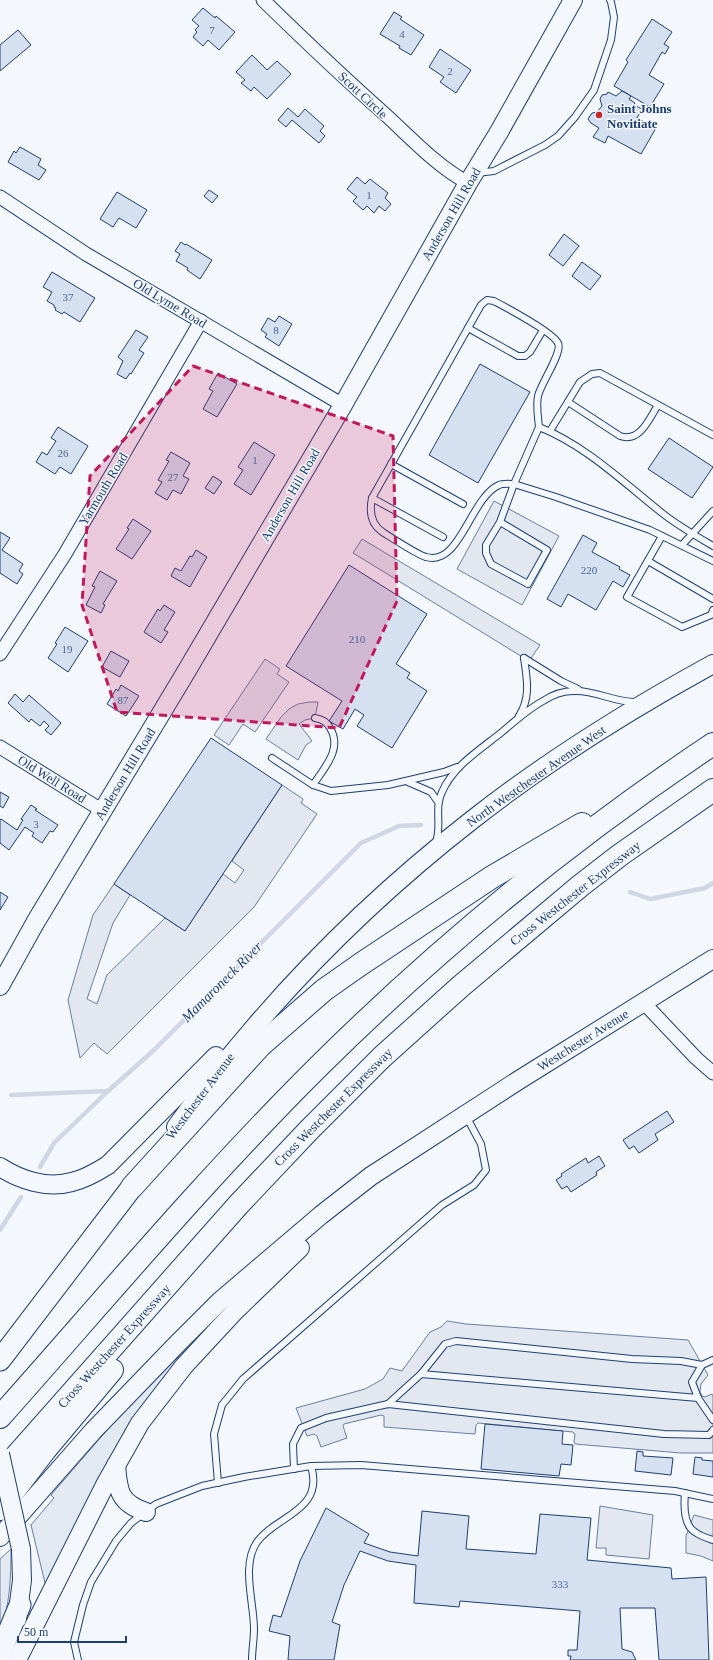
<svg xmlns="http://www.w3.org/2000/svg" width="713" height="1660" font-family="'Times New Roman',serif">
  <style>
    .green { fill: #e3e9f0; stroke: #687fa3 }
    .parking { fill: #e3e8f0; stroke: #687fa3 }
    .lines { fill: none; stroke-linecap: round; stroke-linejoin: round }
    .stream { stroke: #cfd7e4; stroke-width: 4.5 }
    .building { fill: #d5e0f0; stroke: #1d3f73 }
    .lane-casing { stroke: #1d3f73; stroke-width: 8 }
    .street-casing { stroke: #1d3f73; stroke-width: 15 }
    .secondary-casing { stroke: #1d3f73; stroke-width: 20 }
    .primary-casing { stroke: #1d3f73; stroke-width: 23 }
    .highway-casing { stroke: #1d3f73; stroke-width: 24 }
    .lane { stroke: #f4f7fb; stroke-width: 6 }
    .street { stroke: #f4f7fb; stroke-width: 13 }
    .secondary { stroke: #f4f7fb; stroke-width: 18 }
    .primary { stroke: #f4f7fb; stroke-width: 21 }
    .highway { stroke: #f4f7fb; stroke-width: 22 }
    .secondary-bridge-casing { stroke: #1d3f73; stroke-width: 20; stroke-linecap: butt }
    .secondary-bridge { stroke: #f4f7fb; stroke-width: 18 }
    .marked { fill: #c2185b; fill-opacity: 0.2; stroke: #c2185b; stroke-width: 3; stroke-dasharray: 8 5; stroke-linejoin: round }
    .poi-dot { fill: #c62828; stroke: #f4f7fb; stroke-width: 1.5 }
    .labels { text-anchor: middle; dominant-baseline: central; stroke-width: 3; stroke-linejoin: round; paint-order: stroke }
    .number-label { font-size: 11px; fill: #4b6792 }
    .street-label { font-size: 13px; fill: #1d3f73; stroke: #f4f7fb }
    .poi-label { font-size: 13px; font-weight: bold; fill: #1d3f73; stroke: #f4f7fb; text-anchor: start }
    .water-label { font-size: 14px; font-style: italic; fill: #1d3f73; stroke: #f4f7fb }
  </style>
  <rect width="100%" height="100%" fill="#f4f7fb"/>
  <g class="green">
    <polygon points="178,1357 180,1361 46,1587 31,1525 54,1498 51,1495 114,1422"/>
    <path d="M11 1549C11 1578 10 1605 0 1632V1559Z"/>
  </g>
  <g class="parking">
    <polygon points="494,501 559,536 522,605 457,569"/>
    <polygon points="362,539 540,645 529,661 353,553"/>
    <polygon points="265,659 280,669 277,674 289,682 255,732 243,724 229,745 214,735"/>
    <polygon points="309,702 318,702 315,718 305,720 299,724 312,741 306,745 298,760 266,739 281,717 289,709 298,704"/>
    <polygon points="282,785 303,799 301,803 317,814 254,907 107,1054 94,1043 80,1058 68,1000 93,915 114,884 130,895 113,923 87,999 97,1004 107,975 165,918 185,931 223,874 235,883 244,870 232,861"/>
    <polygon points="447,1321 466,1324 688,1340 708,1375 701,1384 700,1392 702,1396 705,1397 712,1394 713,1396 713,1453 681,1453 575,1444 574,1442 575,1434 573,1432 478,1423 476,1425 475,1434 384,1427 384,1416 381,1415 344,1424 343,1426 347,1438 321,1447 317,1436 314,1434 307,1436 296,1408 365,1389 383,1379 390,1368 402,1371 430,1332 441,1327"/>
    <polygon points="600,1506 653,1515 649,1559 606,1555 606,1548 596,1548"/>
    <polygon points="694,1515 713,1520 713,1561 701,1556 686,1553 686,1536"/>
  </g>
  <g class="lines">
    <g class="stream">
      <polyline points="630,892 650,899 705,888 713,883"/>
      <polyline points="11,1095 108,1091"/>
      <polyline points="40,1167 54,1143 108,1091 153,1051 361,843 399,826 421,825"/>
      <polyline points="0,1230 21,1197"/>
    </g>
  </g>
  <g class="building">
    <polygon points="203,8 215,18 216,16 235,32 219,50 208,40 203,46 193,37 197,32 195,30 199,26 192,20"/>
    <polygon points="394,12 402,17 400,19 424,35 411,55 399,48 400,46 380,34"/>
    <polygon points="652,19 672,32 664,44 669,47 665,54 662,52 649,75 664,84 650,107 614,86 628,62 626,60"/>
    <polygon points="18,30 31,45 0,71 0,45"/>
    <polygon points="440,49 471,70 456,93 440,82 444,77 429,67"/>
    <polygon points="252,55 267,70 277,61 291,74 267,99 254,87 251,91 241,83 245,80 236,72"/>
    <polygon points="622,91 631,96 629,99 635,103 634,105 642,109 637,118 656,128 641,154 608,136 605,143 593,137 599,128 591,123 588,119 592,113 597,112 602,106 600,99 602,95 607,94 608,92 616,96"/>
    <polygon points="288,108 298,117 305,109 324,126 320,131 325,136 319,143 292,120 286,127 278,120"/>
    <polygon points="20,147 41,159 38,165 46,170 39,180 8,162 14,151 16,153"/>
    <polygon points="357,177 365,184 370,179 388,193 385,198 391,204 385,211 379,206 374,213 367,206 363,210 353,201 357,197 347,189"/>
    <polygon points="209,190 218,196 212,203 204,196"/>
    <polygon points="117,192 147,210 136,228 119,218 113,227 100,219"/>
    <polygon points="564,234 579,246 563,266 549,255"/>
    <polygon points="181,242 185,245 186,244 212,260 200,279 187,270 188,268 176,261 180,254 175,251"/>
    <polygon points="582,262 601,276 590,290 572,276"/>
    <polygon points="52,272 95,298 80,322 64,312 62,314 55,310 56,308 54,307 54,305 47,301 52,292 43,287"/>
    <polygon points="279,316 292,324 279,346 265,337 267,334 261,330 268,318 275,322"/>
    <polygon points="136,330 148,337 139,350 144,353 131,374 130,373 126,379 117,374 123,361 118,357"/>
    <polygon points="480,364 530,392 478,483 429,455"/>
    <polygon points="218,373 237,384 217,417 203,409 213,391 209,389"/>
    <polygon points="58,427 88,446 71,474 60,467 55,474 36,462 42,452 47,455 56,441 51,438"/>
    <polygon points="669,438 713,467 692,498 648,469"/>
    <polygon points="254,442 275,455 251,495 234,484 243,470 238,467"/>
    <polygon points="171,452 190,463 183,476 189,479 181,494 173,490 167,500 155,493 162,482 158,480 169,461 166,460"/>
    <polygon points="213,476 222,482 214,494 205,488"/>
    <polygon points="133,519 151,531 132,559 116,549 129,529 127,528"/>
    <polygon points="0,532 10,538 2,550 23,564 19,571 23,574 17,584 0,573"/>
    <polygon points="583,535 597,543 592,552 620,567 619,569 630,575 623,587 613,581 596,610 568,594 561,607 547,599"/>
    <polygon points="196,550 207,557 190,587 171,576 175,568 181,571 190,556 192,557"/>
    <polygon points="349,565 427,614 396,664 410,673 407,678 427,691 392,748 357,726 364,715 355,709 343,729 329,721 342,701 286,666"/>
    <polygon points="100,571 117,581 103,604 105,605 101,613 86,605 95,587 92,586"/>
    <polygon points="164,605 175,612 164,630 168,632 161,643 144,632 158,609 160,611"/>
    <polygon points="65,627 88,641 68,672 48,658 57,644 55,643"/>
    <polygon points="111,651 129,661 120,677 102,667"/>
    <polygon points="121,685 139,696 126,716 107,704 116,689 118,691"/>
    <polygon points="15,694 23,702 29,695 61,723 51,735 45,730 49,726 44,721 40,726 31,719 29,722 8,703"/>
    <polygon points="211,738 282,785 185,931 114,884"/>
    <polygon points="0,792 9,797 3,808 0,806"/>
    <polygon points="31,805 37,809 35,810 58,825 53,832 50,831 42,843 32,836 34,833 25,827 9,850 0,843 0,820 1,819 17,830 23,820 21,819"/>
    <polygon points="0,892 8,897 0,910"/>
    <polygon points="667,1111 674,1122 655,1134 658,1140 639,1153 634,1146 629,1149 623,1140"/>
    <polygon points="599,1156 605,1166 596,1172 597,1175 571,1192 567,1186 562,1189 556,1180 562,1176 561,1174 586,1158 588,1163"/>
    <polygon points="485,1424 563,1431 562,1444 573,1445 571,1465 561,1464 559,1476 481,1469"/>
    <polygon points="637,1451 643,1452 643,1456 673,1458 671,1475 635,1471"/>
    <polygon points="695,1457 702,1458 702,1460 713,1461 713,1477 693,1474"/>
    <polygon points="326,1508 369,1534 364,1543 390,1552 418,1556 422,1511 469,1516 466,1549 536,1554 540,1514 591,1518 587,1560 671,1568 672,1579 706,1577 709,1660 659,1660 655,1608 620,1608 622,1649 632,1652 636,1660 570,1660 571,1656 568,1656 568,1650 577,1650 580,1611 460,1601 459,1607 414,1603 416,1565 388,1561 360,1551 344,1585 332,1622 340,1625 334,1660 288,1660 290,1636 269,1631 273,1615 281,1617 300,1561"/>
  </g>
  <g class="lines">
    <defs>
      <g id="lane">
        <polyline points="477,173 494,171 545,145 558,136 575,117 594,90 611,40 614,17 611,2 610,0"/>
        <polyline points="468,328 518,356 525,356 530,352 543,330"/>
        <path d="M568 402 620 436C640 443 649 419 658 405"/>
        <polyline points="550,431 580,382 592,374 600,373 713,435"/>
        <polyline points="391,464 463,504"/>
        <polyline points="372,498 443,537"/>
        <path d="M500 522 547 550 528 584 491 564 486 553V545L500 522 514 484C510 484 503 483 499 485 470 498 460 567 426 557 418 555 392 538 384 533 371 525 369 512 372 498L481 305 487 300 494 301C507 308 553 332 558 343 563 352 541 383 538 396 536 406 538 417 539 427"/>
        <polyline points="662,536 627,597 682,627 711,615 713,610"/>
        <polyline points="682,545 713,511"/>
        <path d="M713 546C696 536 677 525 662 513 623 482 585 445 539 427L514 484 556 497 650 530 713 561"/>
        <polyline points="648,561 713,599"/>
        <polyline points="524,658 561,681 578,689"/>
        <path d="M519 716C531 697 527 679 524 658"/>
        <polyline points="272,758 313,785 331,791 388,785 444,772 457,767"/>
        <polyline points="408,782 431,792 438,802"/>
        <path d="M313 785C324 768 343 749 330 728 327 722 322 719 315 718"/>
        <path d="M436 842C442 826 434 808 442 792 453 766 481 749 502 732 515 721 528 709 543 701 552 695 563 691 574 691 596 690 615 703 637 702"/>
        <polyline points="713,1360 702,1365 692,1382 698,1398 713,1420"/>
        <polyline points="421,1374 445,1344 456,1341 632,1359 681,1361 702,1365"/>
        <polyline points="388,1404 421,1374 698,1398"/>
        <polyline points="294,1469 293,1444 301,1428 326,1418 388,1404 664,1434 709,1435 713,1430"/>
        <polyline points="218,1483 214,1434 222,1405 243,1379 442,1205 474,1185 486,1170 481,1144 466,1116"/>
        <path d="M685 1493C684 1504 683 1525 695 1532 700 1536 707 1538 713 1540"/>
        <polyline points="78,1660 74,1642 83,1605 91,1582 116,1541 131,1523 156,1504 202,1486 244,1477 311,1466 361,1465 675,1491 713,1499"/>
        <path d="M252 1660C252 1650 254 1639 254 1629 254 1603 241 1565 257 1542 275 1516 325 1511 311 1466"/>
      </g>
      <g id="street">
        <path d="M263 0C304 40 345 79 388 117 413 140 438 167 468 183"/>
        <polyline points="0,197 86,254 343,405"/>
        <polyline points="0,654 65,554 201,321"/>
        <polyline points="0,747 103,811"/>
        <polyline points="643,1002 696,1058 713,1073"/>
      </g>
      <g id="secondary">
        <polyline points="0,986 35,923 186,672 343,405 468,183 499,132 573,0"/>
        <path d="M176 1127C259 1011 359 908 472 820 547 761 629 710 713 664"/>
        <path d="M0 1167C20 1180 47 1189 72 1182 85 1179 97 1172 108 1165L216 1056"/>
        <path d="M116 1465C118 1491 119 1503 146 1512"/>
        <polyline points="0,1537 93,1431 178,1343 220,1301 321,1215 371,1176 519,1080 713,959"/>
        <polyline points="17,1619 22,1580 21,1549"/>
        <polyline points="17,1660 105,1485 140,1423 184,1366 235,1311 300,1248"/>
      </g>
      <g id="primary">
        <polyline points="0,1360 132,1187"/>
        <polyline points="0,1653 20,1605"/>
      </g>
      <g id="highway">
        <polyline points="132,1187 260,1046 324,990 361,964 492,877 582,824"/>
        <path d="M0 1417C105 1299 207 1177 319 1066 439 947 572 838 713 744"/>
        <polyline points="0,1474 239,1204 309,1130 382,1057 461,986 580,886 620,855 713,790"/>
        <polyline points="0,1509 45,1450 112,1370"/>
      </g>
    </defs>
    <use href="#lane" class="lane-casing"/>
    <use href="#street" class="street-casing"/>
    <use href="#secondary" class="secondary-casing"/>
    <use href="#primary" class="primary-casing"/>
    <use href="#highway" class="highway-casing"/>
    <use href="#lane" class="lane"/>
    <use href="#street" class="street"/>
    <use href="#secondary" class="secondary"/>
    <use href="#primary" class="primary"/>
    <use href="#highway" class="highway"/>
    <defs>
      <polyline id="secondary-bridge" points="0,1454 21,1549"/>
    </defs>
    <use href="#secondary-bridge" class="secondary-bridge-casing"/>
    <use href="#secondary-bridge" class="secondary-bridge"/>
  </g>
  <path class="marked" d="M193 366 393 436 397 601 339 728 117 712 82 605 90 476Z"/>
  <circle class="poi-dot" cx="599" cy="115" r="4"/>
  <g class="labels">
    <g class="number-label">
      <text x="212" y="30">7</text>
      <text x="402" y="34">4</text>
      <text x="450" y="71">2</text>
      <text x="369" y="195">1</text>
      <text x="68" y="297">37</text>
      <text x="276" y="330">8</text>
      <text x="63" y="453">26</text>
      <text x="255" y="460">1</text>
      <text x="173" y="477">27</text>
      <text x="589" y="570">220</text>
      <text x="357" y="639">210</text>
      <text x="67" y="649">19</text>
      <text x="123" y="700">87</text>
      <text x="36" y="824">3</text>
      <text x="560" y="1584">333</text>
    </g>
    <g class="street-label">
      <text transform="translate(363 95) rotate(43)">Scott Circle</text>
      <text transform="translate(451 214) rotate(-60)">Anderson Hill Road</text>
      <text transform="translate(170 303) rotate(31)">Old Lyme Road</text>
      <text transform="translate(103 489) rotate(-59)">Yarmouth Road</text>
      <text transform="translate(290 495) rotate(-60)">Anderson Hill Road</text>
      <text transform="translate(125 774) rotate(-59)">Anderson Hill Road</text>
      <text transform="translate(536 776) rotate(-35)">North Westchester Avenue West</text>
      <text transform="translate(52 779) rotate(32)">Old Well Road</text>
      <text transform="translate(575 893) rotate(-38)">Cross Westchester Expressway</text>
      <text transform="translate(583 1040) rotate(-32)">Westchester Avenue</text>
      <text transform="translate(200 1096) rotate(-53)">Westchester Avenue</text>
      <text transform="translate(333 1107) rotate(-45)">Cross Westchester Expressway</text>
      <text transform="translate(114 1346) rotate(-48)">Cross Westchester Expressway</text>
    </g>
    <g class="poi-label">
      <text x="607" y="108">Saint Johns<tspan x="607" dy="15">Novitiate</tspan></text>
    </g>
    <g class="water-label">
      <text transform="translate(222 982) rotate(-45)">Mamaroneck River</text>
    </g>
  </g>
  <path d="M18 1636v6h108v-6" fill="none" stroke="#1d3f73" stroke-width="2"/>
  <text x="24" y="1636" font-size="12" fill="#1d3f73" stroke="#f4f7fb" stroke-width="3" paint-order="stroke">50 m</text>
</svg>
